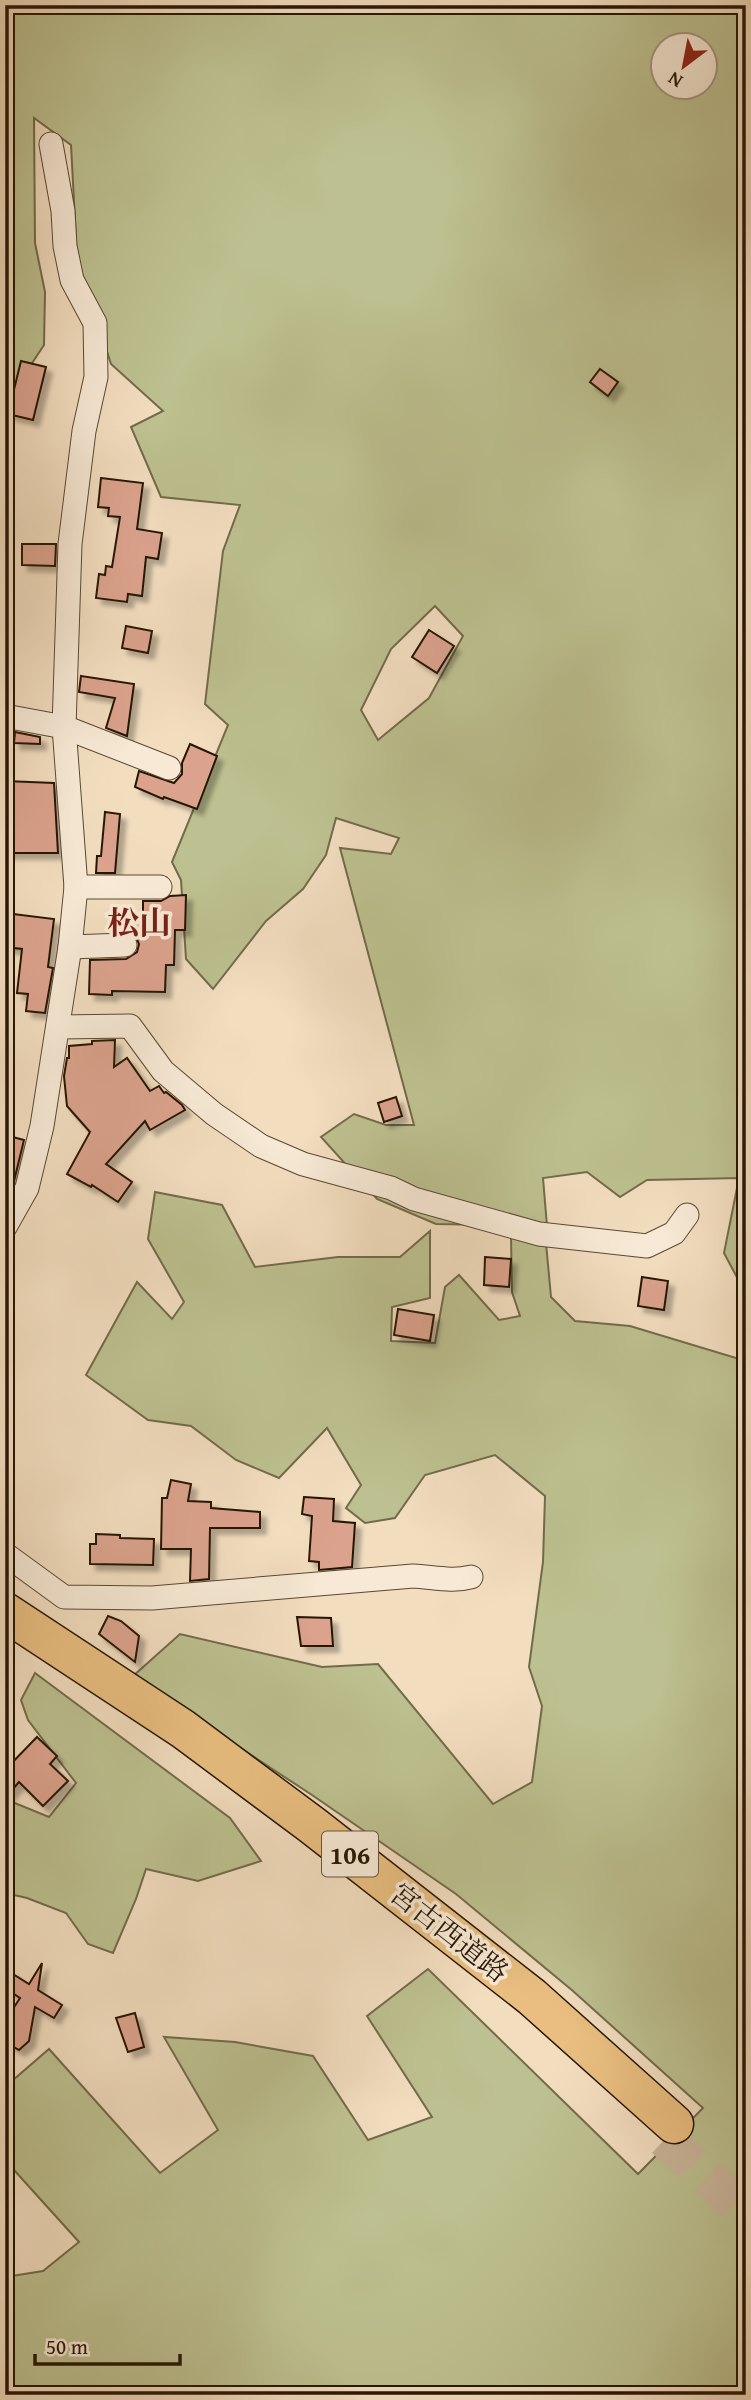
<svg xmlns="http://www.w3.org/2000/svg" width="751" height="2400" font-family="'Gentium Book Plus','Noto Serif JP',serif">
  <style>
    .green { fill: #bdc090; stroke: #726b4a; stroke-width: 2; fill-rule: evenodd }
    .building { fill: #dba28d; stroke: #271605; stroke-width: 2; filter: url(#shadow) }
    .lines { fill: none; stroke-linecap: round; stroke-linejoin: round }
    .highway-tunnel { stroke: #c9b59a; stroke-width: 38; stroke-dasharray: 38 19; stroke-linecap: butt }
    .street-casing { stroke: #5a4834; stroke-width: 25 }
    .highway-casing { stroke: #271605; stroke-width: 41 }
    .street { stroke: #f7e9d5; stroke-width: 23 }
    .highway { stroke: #e9be80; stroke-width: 38 }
    .labels { text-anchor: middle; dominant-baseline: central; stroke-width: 7; stroke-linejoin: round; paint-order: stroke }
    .shield { fill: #f7e9d5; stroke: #655543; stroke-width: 2 }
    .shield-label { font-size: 26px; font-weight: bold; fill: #271605 }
    .street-label { font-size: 28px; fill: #271605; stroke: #f7e9d5 }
    .quarter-label { font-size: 32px; font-weight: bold; fill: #7a1f14; stroke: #f7e9d5 }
  </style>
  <defs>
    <filter id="shadow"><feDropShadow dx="6" dy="6" stdDeviation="2" flood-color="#0004"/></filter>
  </defs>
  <rect width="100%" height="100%" fill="#f2ddbf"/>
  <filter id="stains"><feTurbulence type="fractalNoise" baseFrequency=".00286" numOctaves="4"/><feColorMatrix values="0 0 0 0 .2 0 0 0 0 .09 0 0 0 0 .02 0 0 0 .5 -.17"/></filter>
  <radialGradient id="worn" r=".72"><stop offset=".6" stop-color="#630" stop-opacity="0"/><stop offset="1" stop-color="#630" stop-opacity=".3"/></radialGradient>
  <g class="green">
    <path d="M5 5H746V1284L740 1283 724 1253 739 1178 647 1180 620 1197 587 1172 543 1178 547 1226 436 1224 377 1199 321 1137 354 1114 386 1125H414L340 848 391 854 399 838 336 818 326 855 303 889 266 921 213 989 186 959 181 880 172 862 228 725 205 704 223 551 240 505 161 497 131 427 163 411 111 364 77 258 71 145 34 118 35 243 45 292 44 345 5 404ZM664 46H706V88H664ZM435 606 463 636 429 698 378 740 361 710 391 649Z"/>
    <polygon points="5,537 14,548 8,607 5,610"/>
    <polygon points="155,1192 222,1205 255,1267 338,1257 400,1257 430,1231 430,1298 392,1307 391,1341 435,1343 445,1287 459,1275 499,1320 520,1316 512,1292 511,1237 546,1243 551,1297 575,1321 630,1326 746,1361 746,2395 5,2395 5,2277 43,2271 79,2242 5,2160 5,2087 49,2049 160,2173 218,2130 164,2037 235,2042 313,2056 368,2140 432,2117 367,2016 428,1969 638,2174 703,2108 573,1991 456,1894 312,1795 132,1677 180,1634 322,1667 378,1664 493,1804 532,1782 542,1706 529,1667 543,1562 545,1496 495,1455 425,1475 395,1518 365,1523 346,1508 361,1485 327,1428 279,1478 236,1460 191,1426 148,1420 86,1375 137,1282 172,1319 184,1302 148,1239"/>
    <polygon points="35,1673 230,1818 261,1861 198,1881 146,1869 136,1899 113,1953 88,1944 66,1913 27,1898 5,1893 5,1799 49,1817 76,1783 28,1720 21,1700"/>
  </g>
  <g class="building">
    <polygon points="21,361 46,367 33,420 8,414"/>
    <polygon points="600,369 618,382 608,396 590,382"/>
    <polygon points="101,478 143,483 137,529 162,533 158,559 146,557 142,596 128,594 127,602 96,598 99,574 105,575 106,566 112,567 120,517 108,516 109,508 98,507"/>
    <polygon points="22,544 56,544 55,566 22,565"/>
    <polygon points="126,626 152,631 148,653 122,648"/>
    <polygon points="429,630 454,646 437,673 412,657"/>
    <polygon points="81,676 134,684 127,736 106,728 115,698 79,692"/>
    <polygon points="15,732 40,737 40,744 14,743"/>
    <polygon points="190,744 217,756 197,809 164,797 163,799 135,787 139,771 174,783 182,774 182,763"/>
    <polygon points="5,781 54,783 58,853 5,853"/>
    <polygon points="105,812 120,814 115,873 96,873 97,856 101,856"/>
    <polygon points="186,895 185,930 175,930 174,965 166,965 165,992 112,991 112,995 89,994 90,960 126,959 137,952 139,944 136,937 129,932 128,918 143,916 143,901 161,901 170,896"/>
    <polygon points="5,913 54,919 48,967 53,968 45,1013 26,1011 28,994 17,993 22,949 5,947"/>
    <polygon points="115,1040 114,1067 127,1058 150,1091 159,1086 164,1093 166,1092 182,1105 185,1110 150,1130 145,1121 106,1164 132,1182 118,1202 92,1185 91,1187 67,1174 90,1132 67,1106 64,1076 67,1058 69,1058 69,1046 92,1044 92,1041"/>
    <polygon points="396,1097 402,1116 384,1122 378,1103"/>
    <polygon points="5,1135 24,1140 13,1185 6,1196"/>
    <polygon points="485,1257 511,1259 509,1287 484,1285"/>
    <polygon points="642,1277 668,1281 664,1310 638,1306"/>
    <polygon points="398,1309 434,1315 430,1341 394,1335"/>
    <polygon points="171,1480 191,1484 188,1501 211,1502 211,1508 260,1512 260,1528 210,1528 209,1579 190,1581 191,1549 161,1549 162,1498 167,1498"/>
    <polygon points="304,1497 334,1499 333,1521 355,1523 352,1567 319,1570 319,1562 309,1561 312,1516 302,1514"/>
    <polygon points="96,1534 120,1535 120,1538 154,1539 153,1565 90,1564 90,1544 96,1544"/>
    <polygon points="108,1616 121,1621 139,1636 135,1662 99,1634"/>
    <polygon points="297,1617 331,1618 333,1646 301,1646"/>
    <polygon points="37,1737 57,1756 50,1764 68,1781 43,1806 19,1782 5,1798 5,1770"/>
    <polygon points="42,1963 38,1990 62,2005 54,2018 35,2007 29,2041 19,2050 5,2042 5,2021 20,1998 5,1988 5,1969 29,1984"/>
    <polygon points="135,2013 144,2047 128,2052 116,2018"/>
  </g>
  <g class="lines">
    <polyline class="highway-tunnel" points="665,2139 746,2214"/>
    <defs>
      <g id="street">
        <polyline points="5,716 64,727 169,768"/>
        <polyline points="76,887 160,887"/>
        <polyline points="70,947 125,945"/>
        <polyline points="58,1027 130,1026 163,1071 214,1114 261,1146 303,1164 391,1188 414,1199 539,1234 647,1246 674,1233 687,1215"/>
        <polyline points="5,1227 27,1188 42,1126 70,947 76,887 64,727 70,544 84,431 96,377 95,323 72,280 65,246 63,211 51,144"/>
        <path d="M5 1554 64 1597 152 1598 413 1576C433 1577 452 1582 471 1577"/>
      </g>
      <polyline id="highway" points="5,1612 183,1729 312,1825 532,1997 674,2124"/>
    </defs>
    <use href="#street" class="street-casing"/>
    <use href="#highway" class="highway-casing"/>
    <use href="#street" class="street"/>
    <use href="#highway" class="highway"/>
  </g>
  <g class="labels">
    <rect class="shield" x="322" y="1831.5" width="56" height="45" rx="5"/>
    <g class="shield-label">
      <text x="350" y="1854">106</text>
    </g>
    <g class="street-label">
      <text transform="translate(450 1932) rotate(38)">宮古西道路</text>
    </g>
    <g class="quarter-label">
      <text x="139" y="922">松山</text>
    </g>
  </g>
  <rect width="751" height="2400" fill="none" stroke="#f2ddbf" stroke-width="28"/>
  <rect x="7" y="7" width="737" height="2386" fill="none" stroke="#271605" stroke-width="3.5"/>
  <rect x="14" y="14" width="723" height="2372" fill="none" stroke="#271605" stroke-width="2"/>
  <g transform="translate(684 66) rotate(212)"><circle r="33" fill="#f7e9d5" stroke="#a49582" stroke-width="2"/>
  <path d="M0-5L12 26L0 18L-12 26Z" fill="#8f2418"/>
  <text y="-10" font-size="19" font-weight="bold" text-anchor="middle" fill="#271605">N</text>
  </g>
  <path d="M35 2354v10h145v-10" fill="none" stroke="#271605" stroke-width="3.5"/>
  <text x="46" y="2354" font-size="21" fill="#271605" stroke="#f7e9d5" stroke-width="5" paint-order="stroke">50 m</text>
  <rect width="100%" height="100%" filter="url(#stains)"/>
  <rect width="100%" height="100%" fill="url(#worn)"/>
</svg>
